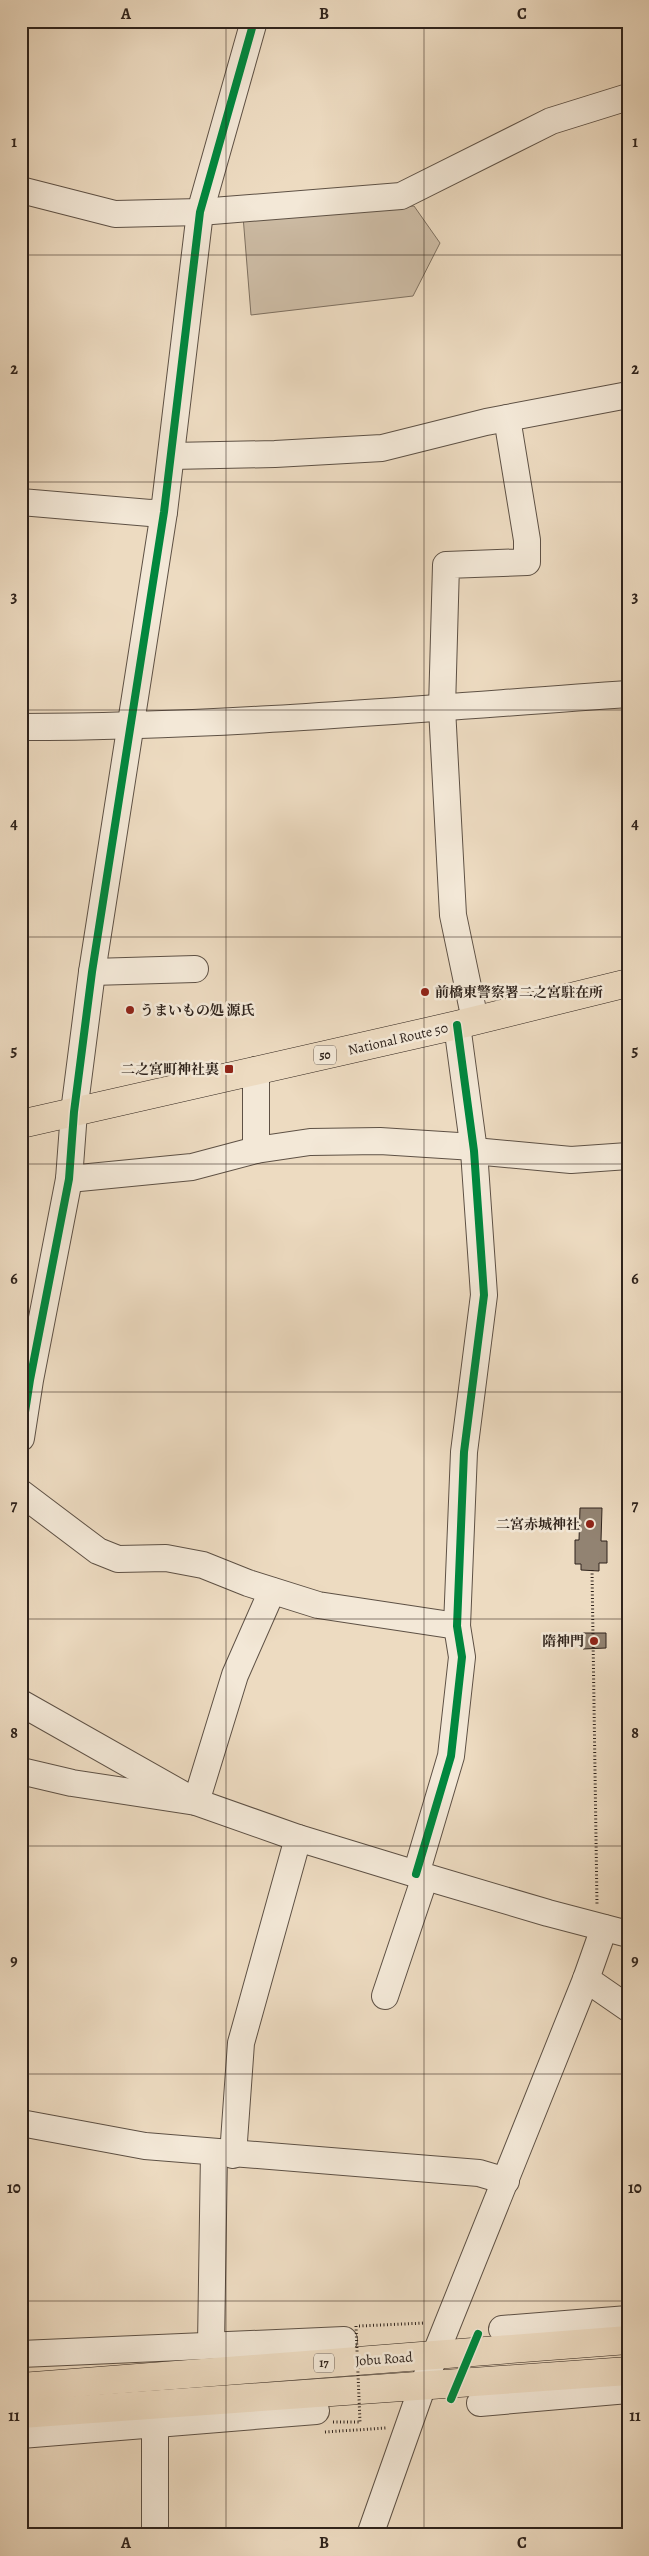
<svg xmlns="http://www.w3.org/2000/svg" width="649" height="2556" font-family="Alegreya,'Noto Serif JP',serif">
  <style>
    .green { fill: #cdbca5; stroke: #7e7060 }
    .building { fill: #928372; stroke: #2f231c }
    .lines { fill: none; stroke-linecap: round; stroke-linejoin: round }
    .minor-casing { stroke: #5e5145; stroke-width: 28 }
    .highway-casing { stroke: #2f231c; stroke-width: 29 }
    .path { stroke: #2f231c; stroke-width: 3; stroke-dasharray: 1 2.5; stroke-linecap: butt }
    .minor { stroke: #f3e8d7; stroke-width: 26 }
    .highway { stroke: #eddbc1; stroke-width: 28 }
    .path-bridge { stroke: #2f231c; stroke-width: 3; stroke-dasharray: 1 2.5; stroke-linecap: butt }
    .cycleway-casing { stroke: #f3e8d7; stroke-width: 11 }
    .cycleway { stroke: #00873e; stroke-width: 8 }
    .grid { fill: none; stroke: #2f231c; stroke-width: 1; stroke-opacity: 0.55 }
    .poi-dot { fill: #8f2418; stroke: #f3e8d7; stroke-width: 2 }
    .labels { text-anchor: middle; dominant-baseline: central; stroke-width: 5; stroke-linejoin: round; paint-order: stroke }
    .shield { fill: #f3e8d7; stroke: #6a5e54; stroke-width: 1 }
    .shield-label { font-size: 12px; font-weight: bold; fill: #2f231c }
    .poi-label { font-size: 14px; font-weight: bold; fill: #2f231c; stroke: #f3e8d7; text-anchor: end }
    .street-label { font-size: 14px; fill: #2f231c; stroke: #f3e8d7 }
    .neatline { fill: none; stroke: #2f231c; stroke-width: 2 }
    .grid-label { font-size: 16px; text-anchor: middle; font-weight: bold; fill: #2f231c }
  </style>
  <rect width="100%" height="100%" fill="#eddbc1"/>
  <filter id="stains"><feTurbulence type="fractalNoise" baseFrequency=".004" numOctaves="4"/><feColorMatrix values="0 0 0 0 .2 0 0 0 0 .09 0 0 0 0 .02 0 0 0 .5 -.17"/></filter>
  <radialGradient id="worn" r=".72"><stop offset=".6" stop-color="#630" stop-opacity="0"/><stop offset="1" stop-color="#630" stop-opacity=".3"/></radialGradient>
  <polygon class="green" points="414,206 440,243 413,296 251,315 243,216"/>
  <g class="building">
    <polygon points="580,1508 602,1508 601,1541 607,1541 607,1563 599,1563 599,1571 581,1570 581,1564 575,1564 575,1540 579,1540"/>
    <polygon points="582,1633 606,1633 606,1648 583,1649"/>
  </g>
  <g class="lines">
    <defs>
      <g id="minor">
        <polyline points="21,190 115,214 200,212 401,196 551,121 628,97"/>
        <polyline points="171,456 275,454 382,448 486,422 628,395"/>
        <polyline points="21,502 150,513 164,512"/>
        <path d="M21 727C224 727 426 708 628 694"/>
        <polyline points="92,972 195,969"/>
        <polyline points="475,1020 453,915 442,708 446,565 527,562 527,540 507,418"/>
        <polyline points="256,1070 256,1150"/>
        <polyline points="474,1151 571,1160 628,1156"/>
        <polyline points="69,1179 192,1167 256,1150 310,1142 380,1141 474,1147"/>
        <polyline points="21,1438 30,1380 69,1179 74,1112 92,972 164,512 200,212 254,21"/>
        <polyline points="21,1493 98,1551 118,1559 166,1558 203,1565 248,1583 318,1605 457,1626"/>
        <polyline points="21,1703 196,1802 235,1675 272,1591"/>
        <polyline points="21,1771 72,1783 196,1802 298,1838 416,1874 548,1913 628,1934"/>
        <polyline points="416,1874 451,1756 462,1657 457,1626 464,1452 484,1295 474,1151 457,1025"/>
        <polyline points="586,1979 628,2008"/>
        <polyline points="385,1996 425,1877"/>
        <polyline points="21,2123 145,2146 479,2173 506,2181"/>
        <polyline points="233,2155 241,2043 298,1838"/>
        <polyline points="502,2329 628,2319"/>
        <polyline points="211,2345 214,2152"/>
        <polyline points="21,2354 344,2340"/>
        <polyline points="480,2403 628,2390"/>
        <polyline points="21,2435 316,2411"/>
        <polyline points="155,2535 155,2425"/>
        <polyline points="370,2535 423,2385 586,1979 604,1928"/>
      </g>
      <g id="highway">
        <polyline points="21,1124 457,1025 628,983"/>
        <polyline points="21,2387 628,2340"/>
        <polyline points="21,2414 628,2371"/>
      </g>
    </defs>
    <use href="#minor" class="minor-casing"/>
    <use href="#highway" class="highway-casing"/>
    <g class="path">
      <polyline points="592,1570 597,1905"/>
      <polyline points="359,2326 425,2323"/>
      <polyline points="333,2422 360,2422"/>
      <polyline points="325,2432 386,2428"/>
    </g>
    <use href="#minor" class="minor"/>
    <use href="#highway" class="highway"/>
    <polyline class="path-bridge" points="356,2326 360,2422"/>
    <defs>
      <g id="cycleway">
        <polyline points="21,1438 30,1380 69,1179 74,1112 92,972 164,512 200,212 254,21"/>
        <polyline points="416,1874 451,1756 462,1657 457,1626 464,1452 484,1295 474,1151 457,1025"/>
        <polyline points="451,2399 478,2334"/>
      </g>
    </defs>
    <use href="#cycleway" class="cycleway-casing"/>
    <use href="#cycleway" class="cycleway"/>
  </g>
  <path class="grid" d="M226 21V2535M424 21V2535M21 255H628M21 482H628M21 710H628M21 937H628M21 1164H628M21 1392H628M21 1619H628M21 1846H628M21 2074H628M21 2301H628"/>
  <g class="poi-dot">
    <circle cx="425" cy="992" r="5"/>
    <circle cx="130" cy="1010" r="5"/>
    <rect x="224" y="1064" width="10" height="10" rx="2.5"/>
    <circle cx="590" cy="1524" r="5"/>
    <circle cx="594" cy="1641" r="5"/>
  </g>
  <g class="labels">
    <g class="shield">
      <rect x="314" y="1045.5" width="22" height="19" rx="4"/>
      <rect x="314" y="2353.5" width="20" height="19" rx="4"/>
    </g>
    <g class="shield-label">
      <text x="325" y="1055">50</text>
      <text x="324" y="2363">17</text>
    </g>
    <g class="poi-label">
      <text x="435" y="992" text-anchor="start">前橋東警察署二之宮駐在所</text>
      <text x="140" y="1010" text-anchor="start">うまいもの処 源氏</text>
      <text x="219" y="1069">二之宮町神社裏</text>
      <text x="580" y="1524">二宮赤城神社</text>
      <text x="584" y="1641">隋神門</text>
    </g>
    <g class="street-label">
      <text transform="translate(398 1039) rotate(-13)">National Route 50</text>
      <text transform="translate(384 2359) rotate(-4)">Jobu Road</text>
    </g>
  </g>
  <rect width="649" height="2556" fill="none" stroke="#eddbc1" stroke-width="55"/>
  <rect x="28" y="28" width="594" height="2500" class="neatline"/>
  <g class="grid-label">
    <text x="126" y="19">A</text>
    <text x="324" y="19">B</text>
    <text x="522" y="19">C</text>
    <text x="14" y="147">1</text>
    <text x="635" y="147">1</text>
    <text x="14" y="374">2</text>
    <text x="635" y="374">2</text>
    <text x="14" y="602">3</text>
    <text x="635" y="602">3</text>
    <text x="14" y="829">4</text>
    <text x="635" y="829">4</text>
    <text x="14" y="1056">5</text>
    <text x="635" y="1056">5</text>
    <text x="14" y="1284">6</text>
    <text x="635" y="1284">6</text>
    <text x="14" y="1511">7</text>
    <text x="635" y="1511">7</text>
    <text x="14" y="1738">8</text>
    <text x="635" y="1738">8</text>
    <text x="14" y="1966">9</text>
    <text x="635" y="1966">9</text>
    <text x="14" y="2193">10</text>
    <text x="635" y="2193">10</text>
    <text x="14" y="2421">11</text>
    <text x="635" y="2421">11</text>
    <text x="126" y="2548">A</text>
    <text x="324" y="2548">B</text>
    <text x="522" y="2548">C</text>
  </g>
  <rect width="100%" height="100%" filter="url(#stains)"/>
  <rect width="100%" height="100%" fill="url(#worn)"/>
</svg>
